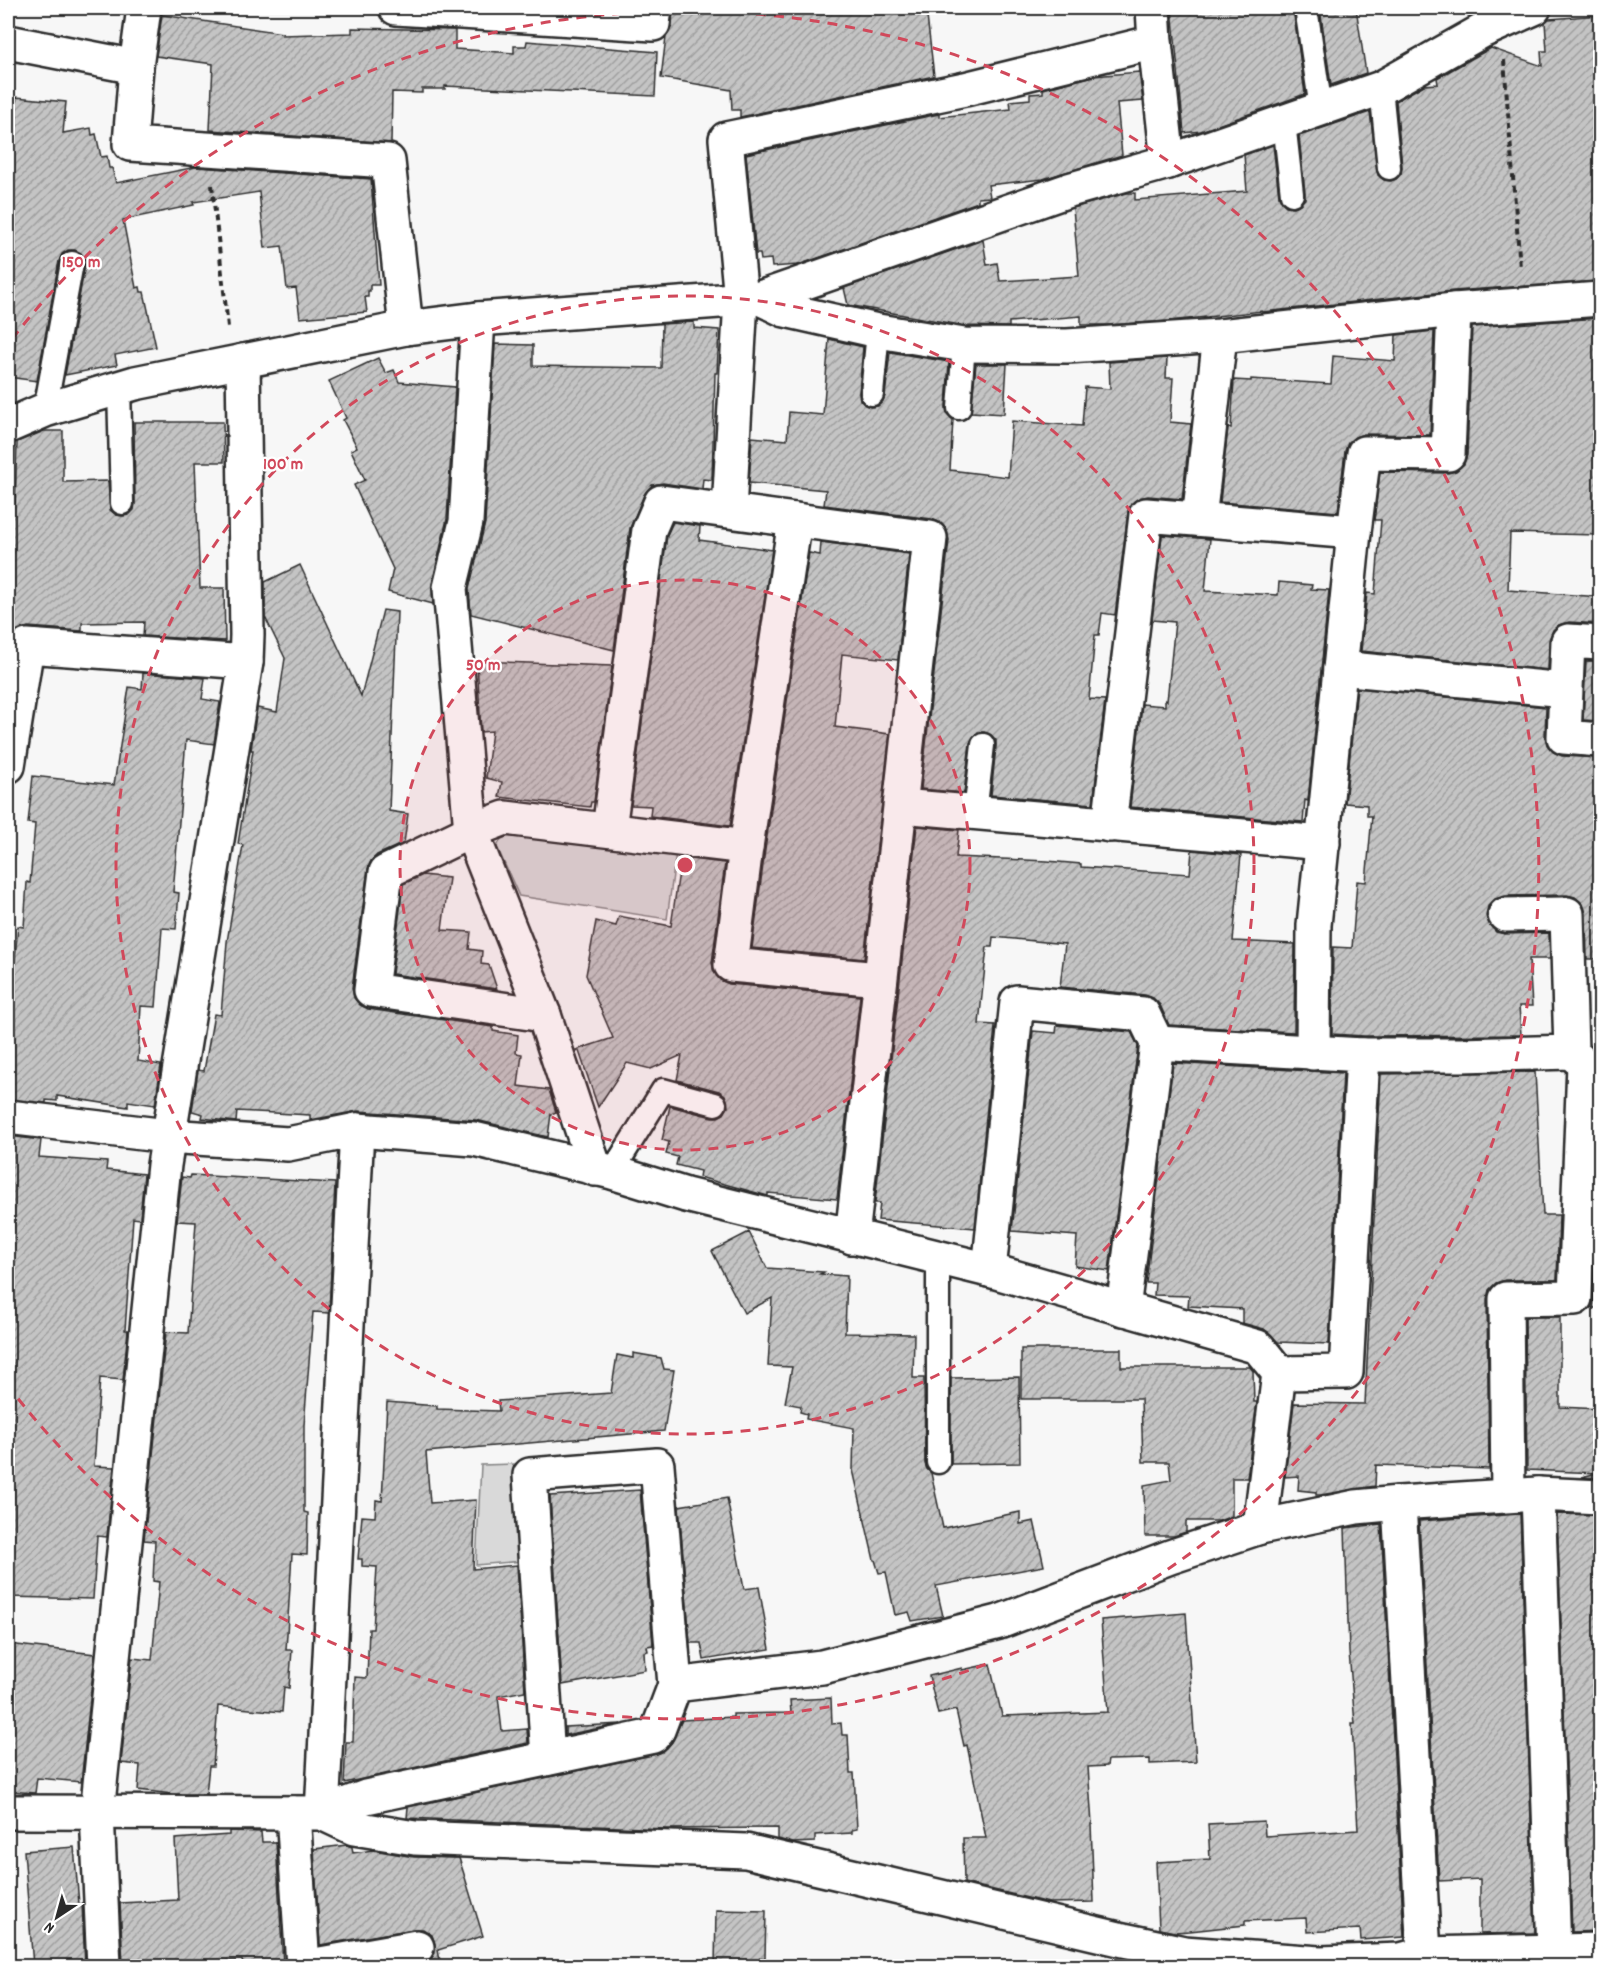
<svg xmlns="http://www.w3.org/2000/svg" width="1608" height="1974" font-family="Dekko,sans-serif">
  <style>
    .park { fill: #d9d9d9; stroke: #828282; stroke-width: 1.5 }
    .building { fill: url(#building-hatch); stroke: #2b2b2b; stroke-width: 1.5 }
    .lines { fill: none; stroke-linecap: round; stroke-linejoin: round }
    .service-casing { stroke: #2b2b2b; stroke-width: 27 }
    .minor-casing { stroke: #2b2b2b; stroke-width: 38 }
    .path { stroke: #2b2b2b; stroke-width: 4; stroke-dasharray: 6 4.5; stroke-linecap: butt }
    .service { stroke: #fff; stroke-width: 22 }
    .minor { stroke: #fff; stroke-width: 33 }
    .ring { fill: none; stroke: #d1495b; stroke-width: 3; stroke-dasharray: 10 8 }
    .centre { fill: #d1495b; stroke: #fff; stroke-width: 3 }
    .ring-label { font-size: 18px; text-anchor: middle; font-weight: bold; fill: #d1495b; stroke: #fff; stroke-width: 4.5; stroke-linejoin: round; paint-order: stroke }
  </style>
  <defs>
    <pattern id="building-hatch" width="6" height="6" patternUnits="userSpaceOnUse" patternTransform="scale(1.5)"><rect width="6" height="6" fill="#c4c4c4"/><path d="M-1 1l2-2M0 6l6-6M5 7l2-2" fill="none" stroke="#9f9f9f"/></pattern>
  </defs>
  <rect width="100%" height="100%" fill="#f7f7f7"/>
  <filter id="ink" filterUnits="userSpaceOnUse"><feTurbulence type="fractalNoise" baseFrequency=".0167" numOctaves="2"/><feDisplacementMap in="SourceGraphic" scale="12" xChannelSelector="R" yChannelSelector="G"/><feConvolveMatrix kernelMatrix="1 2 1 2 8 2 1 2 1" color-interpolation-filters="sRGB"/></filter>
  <g filter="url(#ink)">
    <g class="park">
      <polygon points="505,831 676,852 667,919 519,896 497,847"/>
      <polygon points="515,1464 523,1561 476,1565 481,1465"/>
    </g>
    <g class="building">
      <polygon points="673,8 926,8 934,76 740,117 740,110 732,110 731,90 661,78 666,37 672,26"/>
      <polygon points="1172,8 1293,8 1305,94 1201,131 1184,133"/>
      <polygon points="1320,8 1356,8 1366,73 1331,85"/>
      <polygon points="162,15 283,33 282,35 352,33 352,28 455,30 455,49 514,53 514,46 526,46 527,41 657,52 655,96 445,86 445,89 422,89 422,93 392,92 391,143 210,130 213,64 156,56"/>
      <polygon points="1600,15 1600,281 1453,291 1262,312 1262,311 1169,321 1107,325 1081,325 1081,316 1009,322 1009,327 966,326 848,305 844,288 983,240 987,265 997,263 1000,281 1079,276 1073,208 1127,193 1135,193 1135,200 1247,191 1244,155 1273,145 1279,196 1282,202 1286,206 1294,207 1300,204 1305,199 1305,193 1299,136 1370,112 1378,175 1384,180 1391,181 1396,179 1401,174 1402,167 1396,101 1424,85 1438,84 1437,78 1491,48 1542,66 1541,51 1547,51 1545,22 1549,19"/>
      <polygon points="1139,72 1143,101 1117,103 1122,155 1043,179 988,185 990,197 978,198 978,202 798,265 772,267 771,259 761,260 760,254 756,254 746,154 939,114 939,117 1011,109 1010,101 1030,99 1030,94 1043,93 1043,89 1094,76"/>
      <polygon points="16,97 66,102 63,133 91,128 92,135 96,134 101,157 107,156 109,168 112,168 116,183 196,167 371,179 379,285 370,285 370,291 368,291 368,297 365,297 367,312 300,318 296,288 287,289 282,246 265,248 259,192 193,202 194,205 123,220 136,288 140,287 141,292 144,292 156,347 115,355 117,365 65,375 85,265 85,259 81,253 75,250 68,250 62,254 59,261 37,381 8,377 8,267 14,222 8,221 8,100 16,102"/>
      <polygon points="1600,318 1600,535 1510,533 1508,590 1600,597 1600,624 1569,622 1559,625 1553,630 1549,640 1548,670 1361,651 1367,593 1375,594 1381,520 1374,520 1380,472 1448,473 1456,471 1464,464 1467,455 1472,327"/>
      <polygon points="694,322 694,328 719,330 717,373 715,373 712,480 703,479 702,489 663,483 652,485 644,495 630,528 614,650 471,614 469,589 485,523 495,344 533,345 533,366 661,368 662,324"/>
      <polygon points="1434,331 1430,435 1364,434 1355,437 1348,443 1345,451 1338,512 1220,502 1228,427 1231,428 1234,380 1251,381 1251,379 1331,384 1333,356 1395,361 1396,335"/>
      <polygon points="829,339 863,347 859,393 860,400 865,405 870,407 878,406 883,401 885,396 890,352 949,362 946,407 947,414 953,420 950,470 1008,477 1012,421 1082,426 1085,387 1110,389 1109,362 1167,358 1166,378 1173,378 1170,422 1191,424 1182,499 1148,496 1139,498 1131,504 1128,512 1115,615 1102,613 1099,635 1095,635 1089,699 1105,700 1093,804 991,795 996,746 996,740 991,735 984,732 978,732 973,737 970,743 964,793 921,789 949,540 947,530 941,523 932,519 824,505 826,490 749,483 752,437 787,440 789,412 823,415"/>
      <polygon points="378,358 386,373 394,370 399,382 455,387 447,519 432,584 433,604 388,592 393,569 354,485 365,480 351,450 357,447 343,420 346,418 329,381"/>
      <polygon points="976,364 1007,364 1004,414 971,412"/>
      <polygon points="134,422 223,422 224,462 195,462 200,588 224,588 225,641 143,636 144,622 82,623 82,631 28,627 17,631 8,631 8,494 15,503 17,442 44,431 63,431 63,482 108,481 110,510 116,515 123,516 129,515 134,510 135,503"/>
      <polygon points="673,522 700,526 699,540 772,550 730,826 650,816 651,806 631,805 667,535"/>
      <polygon points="1162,535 1210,539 1205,591 1278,595 1279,582 1312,585 1311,589 1329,590 1308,801 1305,800 1303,822 1130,807 1142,704 1165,706 1165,700 1167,701 1175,622 1152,620"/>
      <polygon points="821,542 909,554 898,660 842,654 835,727 890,734 864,959 752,948 765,850 809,553 820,555"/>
      <polygon points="300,565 361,696 383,610 397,612 389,811 408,814 404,843 377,855 371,861 368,869 352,988 354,998 360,1005 368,1009 493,1027 493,1031 518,1035 516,1053 522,1054 518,1086 549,1090 556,1112 551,1114 548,1137 476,1120 358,1111 310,1120 310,1115 237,1111 236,1122 202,1118 203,1114 192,1111 198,1070 204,1071 214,1014 221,1015 227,942 243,845 238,844 253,750 251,750 257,708 277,712 285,658 265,617 265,582"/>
      <polygon points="477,661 612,666 594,802 591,802 590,807 499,797 502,782 486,778 492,731 481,732"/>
      <polygon points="1586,661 1600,661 1600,721 1583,720"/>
      <polygon points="143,673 205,678 202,699 220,702 214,744 186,740 173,892 179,893 176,929 162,928 156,1007 141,1006 138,1061 161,1065 155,1105 128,1101 128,1107 57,1096 57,1101 46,1100 46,1103 8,1099 8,977 13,977 18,926 24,927 27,882 30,883 35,824 28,823 33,776 114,785 129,687 142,689"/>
      <polygon points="1357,688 1546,707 1545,737 1547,745 1553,752 1562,756 1600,758 1600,959 1587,959 1586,913 1583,904 1575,897 1567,895 1505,896 1495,899 1488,906 1486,916 1489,924 1496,932 1505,934 1549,933 1550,959 1529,959 1532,1006 1519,1006 1521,1035 1364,1036 1332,1034 1333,947 1352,948 1357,881 1366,882 1372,816 1367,816 1367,805 1345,803"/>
      <polygon points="917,826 959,830 956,857 1047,861 1081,864 1081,867 1190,874 1192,850 1241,855 1233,941 1295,944 1294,1032 1169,1025 1160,1005 1153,998 1145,995 1060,987 1065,944 993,937 992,947 987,947 979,1024 995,1025 995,1027 975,1228 878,1220 880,1203 875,1203"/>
      <polygon points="681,858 725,863 712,963 714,972 720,980 729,984 860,996 837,1199 768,1193 768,1196 699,1177 700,1171 676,1165 678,1157 666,1154 669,1142 662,1140 670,1106 712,1117 718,1117 724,1114 728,1107 725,1095 719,1091 677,1080 682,1055 651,1069 627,1063 598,1107 579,1051 576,1050 613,1038 586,975 596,921 616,926 619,916 671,926"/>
      <polygon points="423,875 449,878 442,930 471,932 469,949 482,951 481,964 489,965 497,989 392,974 403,884"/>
      <polygon points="1057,1025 1131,1032 1138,1046 1109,1271 1075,1266 1077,1236 1012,1231 1033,1031 1056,1033"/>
      <polygon points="1173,1063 1343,1073 1329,1344 1278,1342 1264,1329 1242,1323 1242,1309 1188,1306 1189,1296 1154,1295 1155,1283 1146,1283"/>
      <polygon points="1535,1072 1543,1215 1559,1215 1557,1280 1505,1280 1496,1283 1489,1290 1487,1299 1489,1469 1376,1465 1375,1486 1320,1495 1316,1495 1316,1492 1298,1490 1299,1476 1285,1477 1294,1403 1365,1404 1381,1074"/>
      <polygon points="8,1136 41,1140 39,1157 107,1162 106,1170 144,1174 140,1219 133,1218 125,1330 128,1330 123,1380 100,1378 94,1466 114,1467 107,1537 97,1536 93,1599 8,1597"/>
      <polygon points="191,1175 335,1183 329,1313 313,1312 304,1425 304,1512 308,1513 307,1555 292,1554 286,1650 292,1650 289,1688 284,1687 282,1712 218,1706 213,1766 209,1766 206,1794 173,1794 138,1790 140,1765 121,1763 132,1658 152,1660 159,1582 153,1581 155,1541 144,1540 166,1332 188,1333 196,1222 177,1221 182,1177 190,1178"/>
      <polygon points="1597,1214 1600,1214 1600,1308 1591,1308 1594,1299"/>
      <polygon points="749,1232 767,1268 824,1272 820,1274 847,1276 845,1333 914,1334 913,1378 924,1378 925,1463 927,1469 931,1473 943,1528 1020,1512 1020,1524 1034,1521 1044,1566 936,1586 943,1616 912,1621 909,1612 895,1615 886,1572 879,1573 875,1560 874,1560 853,1470 854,1428 806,1419 807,1414 800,1412 801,1406 785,1403 792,1367 768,1366 772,1298 744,1313 712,1251"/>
      <polygon points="1525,1317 1560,1317 1560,1407 1600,1409 1599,1478 1581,1477 1598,1473 1527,1470"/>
      <polygon points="1021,1349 1121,1349 1121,1367 1250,1367 1253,1371 1254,1402 1257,1402 1247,1478 1232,1478 1232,1516 1219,1521 1186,1521 1186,1532 1174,1536 1145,1536 1144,1485 1171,1480 1169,1462 1143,1462 1141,1399 1021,1399"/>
      <polygon points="633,1353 661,1358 664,1369 674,1370 664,1431 426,1452 430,1503 476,1500 473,1569 517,1565 525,1691 498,1696 502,1731 527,1729 528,1743 344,1783 346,1742 353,1742 355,1677 367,1678 369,1629 373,1629 377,1567 362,1566 362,1559 358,1559 362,1516 375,1517 376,1500 382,1501 387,1402 437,1406 437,1409 499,1411 498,1401 611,1393 617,1355 633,1358"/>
      <polygon points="1019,1377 1020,1463 951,1464 951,1378"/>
      <polygon points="640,1490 653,1645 647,1646 648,1651 644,1652 645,1670 562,1685 550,1496"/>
      <polygon points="727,1498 744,1589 759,1587 770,1649 704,1660 701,1643 690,1643 679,1506"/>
      <polygon points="1520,1514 1535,1933 1480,1934 1480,1879 1439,1881 1419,1521"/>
      <polygon points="1557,1514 1600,1515 1600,1931 1572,1932"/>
      <polygon points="1381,1524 1404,1937 1361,1940 1360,1929 1307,1932 1306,1918 1245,1921 1245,1925 1190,1931 1175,1932 1159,1929 1156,1862 1210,1859 1208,1824 1264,1821 1265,1836 1358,1830 1352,1724 1355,1724 1349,1652 1345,1528"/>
      <polygon points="1186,1613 1196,1762 1150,1764 1150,1759 1108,1760 1107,1766 1088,1767 1092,1824 1091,1824 1094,1902 1049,1903 964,1883 963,1838 986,1838 967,1745 964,1746 956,1710 938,1714 929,1676 962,1668 962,1670 990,1664 1002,1716 1108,1712 1101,1620"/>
      <polygon points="8,1644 95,1654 81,1782 37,1778 35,1793 8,1791"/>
      <polygon points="831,1698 832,1724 841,1723 842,1735 848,1735 850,1773 854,1773 857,1829 852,1830 852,1833 815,1835 815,1842 793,1843 778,1839 778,1828 666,1829 407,1818 408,1807 657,1754 667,1748 672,1742 682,1720 733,1717 733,1714 791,1713 790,1700"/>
      <polygon points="621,1724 565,1735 565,1727"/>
      <polygon points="229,1831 261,1832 262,1842 276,1842 283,1965 243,1966 242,1960 123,1965 120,1903 178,1900 175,1839 229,1835"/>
      <polygon points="347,1845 352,1847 353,1853 373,1850 414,1857 459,1858 483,1936 438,1950 441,1966 414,1966 429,1962 435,1953 435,1944 432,1935 423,1929 414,1929 320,1945 314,1849"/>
      <polygon points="74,1847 79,1904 82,1904 85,1966 33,1966 24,1851"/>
      <polygon points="716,1910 766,1911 765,1958 760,1958 760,1966 715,1966"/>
    </g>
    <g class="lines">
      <defs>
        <g id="service">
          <polyline points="1306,8 1321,109"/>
          <polyline points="1381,88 1389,168"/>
          <polyline points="1284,122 1292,194"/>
          <polyline points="119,388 122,503"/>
          <polyline points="872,394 878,331"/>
          <polyline points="959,408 964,345"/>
          <polyline points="45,410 72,263"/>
          <polyline points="975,813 983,745"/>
          <polyline points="612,1172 663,1090 715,1104"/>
          <polyline points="938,1258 938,1462"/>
        </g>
        <g id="minor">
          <polyline points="144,8 136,67 130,144 388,161 406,328"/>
          <polyline points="396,8 653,24 655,8"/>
          <polyline points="1153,8 1155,42 1168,162"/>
          <polyline points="8,42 136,67"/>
          <polyline points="760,298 785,310 878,331 964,345 1067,346 1220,336 1454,310 1600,299"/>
          <polyline points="478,319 466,522 450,588 471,831 544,1015 595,1169"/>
          <polyline points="8,426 45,410 135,383 406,328 478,319 760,298 1069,190 1168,162 1381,88 1482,31 1534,8"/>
          <polyline points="729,510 741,300 726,139 965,89 1155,42"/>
          <polyline points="1199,519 1220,336"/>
          <polyline points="795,520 746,847 731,965 879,979"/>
          <polyline points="1600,643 1568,641 1564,737 1600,740"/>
          <polyline points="1340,668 1565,690"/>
          <polyline points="8,766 27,646 246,662"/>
          <polyline points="901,806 1323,843"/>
          <polyline points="1109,825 1146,515 1354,532"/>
          <path d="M609 829 649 530 661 502 930 538C905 771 877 1004 852 1237"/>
          <polyline points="1505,915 1567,914 1571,1052 1584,1064 1575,1298 1506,1299 1508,1495"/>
          <polyline points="544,1015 371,990 386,872 471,831 505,818 746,847"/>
          <polyline points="1313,1053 1314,925 1354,532 1364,453 1448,454 1454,310"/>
          <polyline points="1363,1055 1461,1055 1571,1052"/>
          <polyline points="8,1117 167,1136 288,1144 357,1130 474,1139 612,1172 686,1195 989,1270 1258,1347 1279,1373 1260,1527"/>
          <polyline points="989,1270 1017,1002 1143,1014 1157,1043"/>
          <polyline points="1123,1309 1157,1043 1363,1055 1346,1372 1279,1373"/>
          <polyline points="1538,1494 1554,1951"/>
          <polyline points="1399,1503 1424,1954"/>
          <polyline points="548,1758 530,1475 657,1465 675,1685"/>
          <polyline points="8,1812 322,1813 366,1797 653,1736 658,1730 675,1685 822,1667 999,1622 1170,1557 1260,1527 1356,1507 1399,1503 1538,1494 1600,1497"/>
          <polyline points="293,1813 303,1966"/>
          <polyline points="322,1813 354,1828 415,1838 746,1851 1119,1939 1184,1953 1320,1963 1401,1960 1424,1954 1600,1950"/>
          <polyline points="322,1813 357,1130"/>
          <polyline points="104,1966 97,1813 164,1165 246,662 247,635 243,361"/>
          <polyline points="309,1966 417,1947"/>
        </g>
      </defs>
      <use href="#service" class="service-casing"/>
      <use href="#minor" class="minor-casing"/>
      <g class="path">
        <polyline points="1504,60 1520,268"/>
        <polyline points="212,185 228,327"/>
      </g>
      <use href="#service" class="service"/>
      <use href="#minor" class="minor"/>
    </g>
  </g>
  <circle cx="685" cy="865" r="285" fill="#d1495b" fill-opacity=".12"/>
  <g class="ring">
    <circle cx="685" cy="865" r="285"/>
    <circle cx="685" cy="865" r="569"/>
    <path d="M12 339A854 854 0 1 1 12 1391"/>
  </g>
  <circle cx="685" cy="865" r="9" class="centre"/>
  <g class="ring-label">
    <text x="81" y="267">150 m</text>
    <text x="283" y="469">100 m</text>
    <text x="483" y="670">50 m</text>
  </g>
  <rect width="1608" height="1974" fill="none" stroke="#fff" stroke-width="30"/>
  <rect x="15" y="15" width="1578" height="1944" fill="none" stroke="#2b2b2b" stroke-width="2" filter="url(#ink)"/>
  <g transform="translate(57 1917) rotate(216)" stroke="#ffffff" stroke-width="4.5" paint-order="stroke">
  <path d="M0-4.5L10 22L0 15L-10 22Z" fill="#2b2b2b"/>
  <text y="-9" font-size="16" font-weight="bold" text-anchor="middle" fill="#2b2b2b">N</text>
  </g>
</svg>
